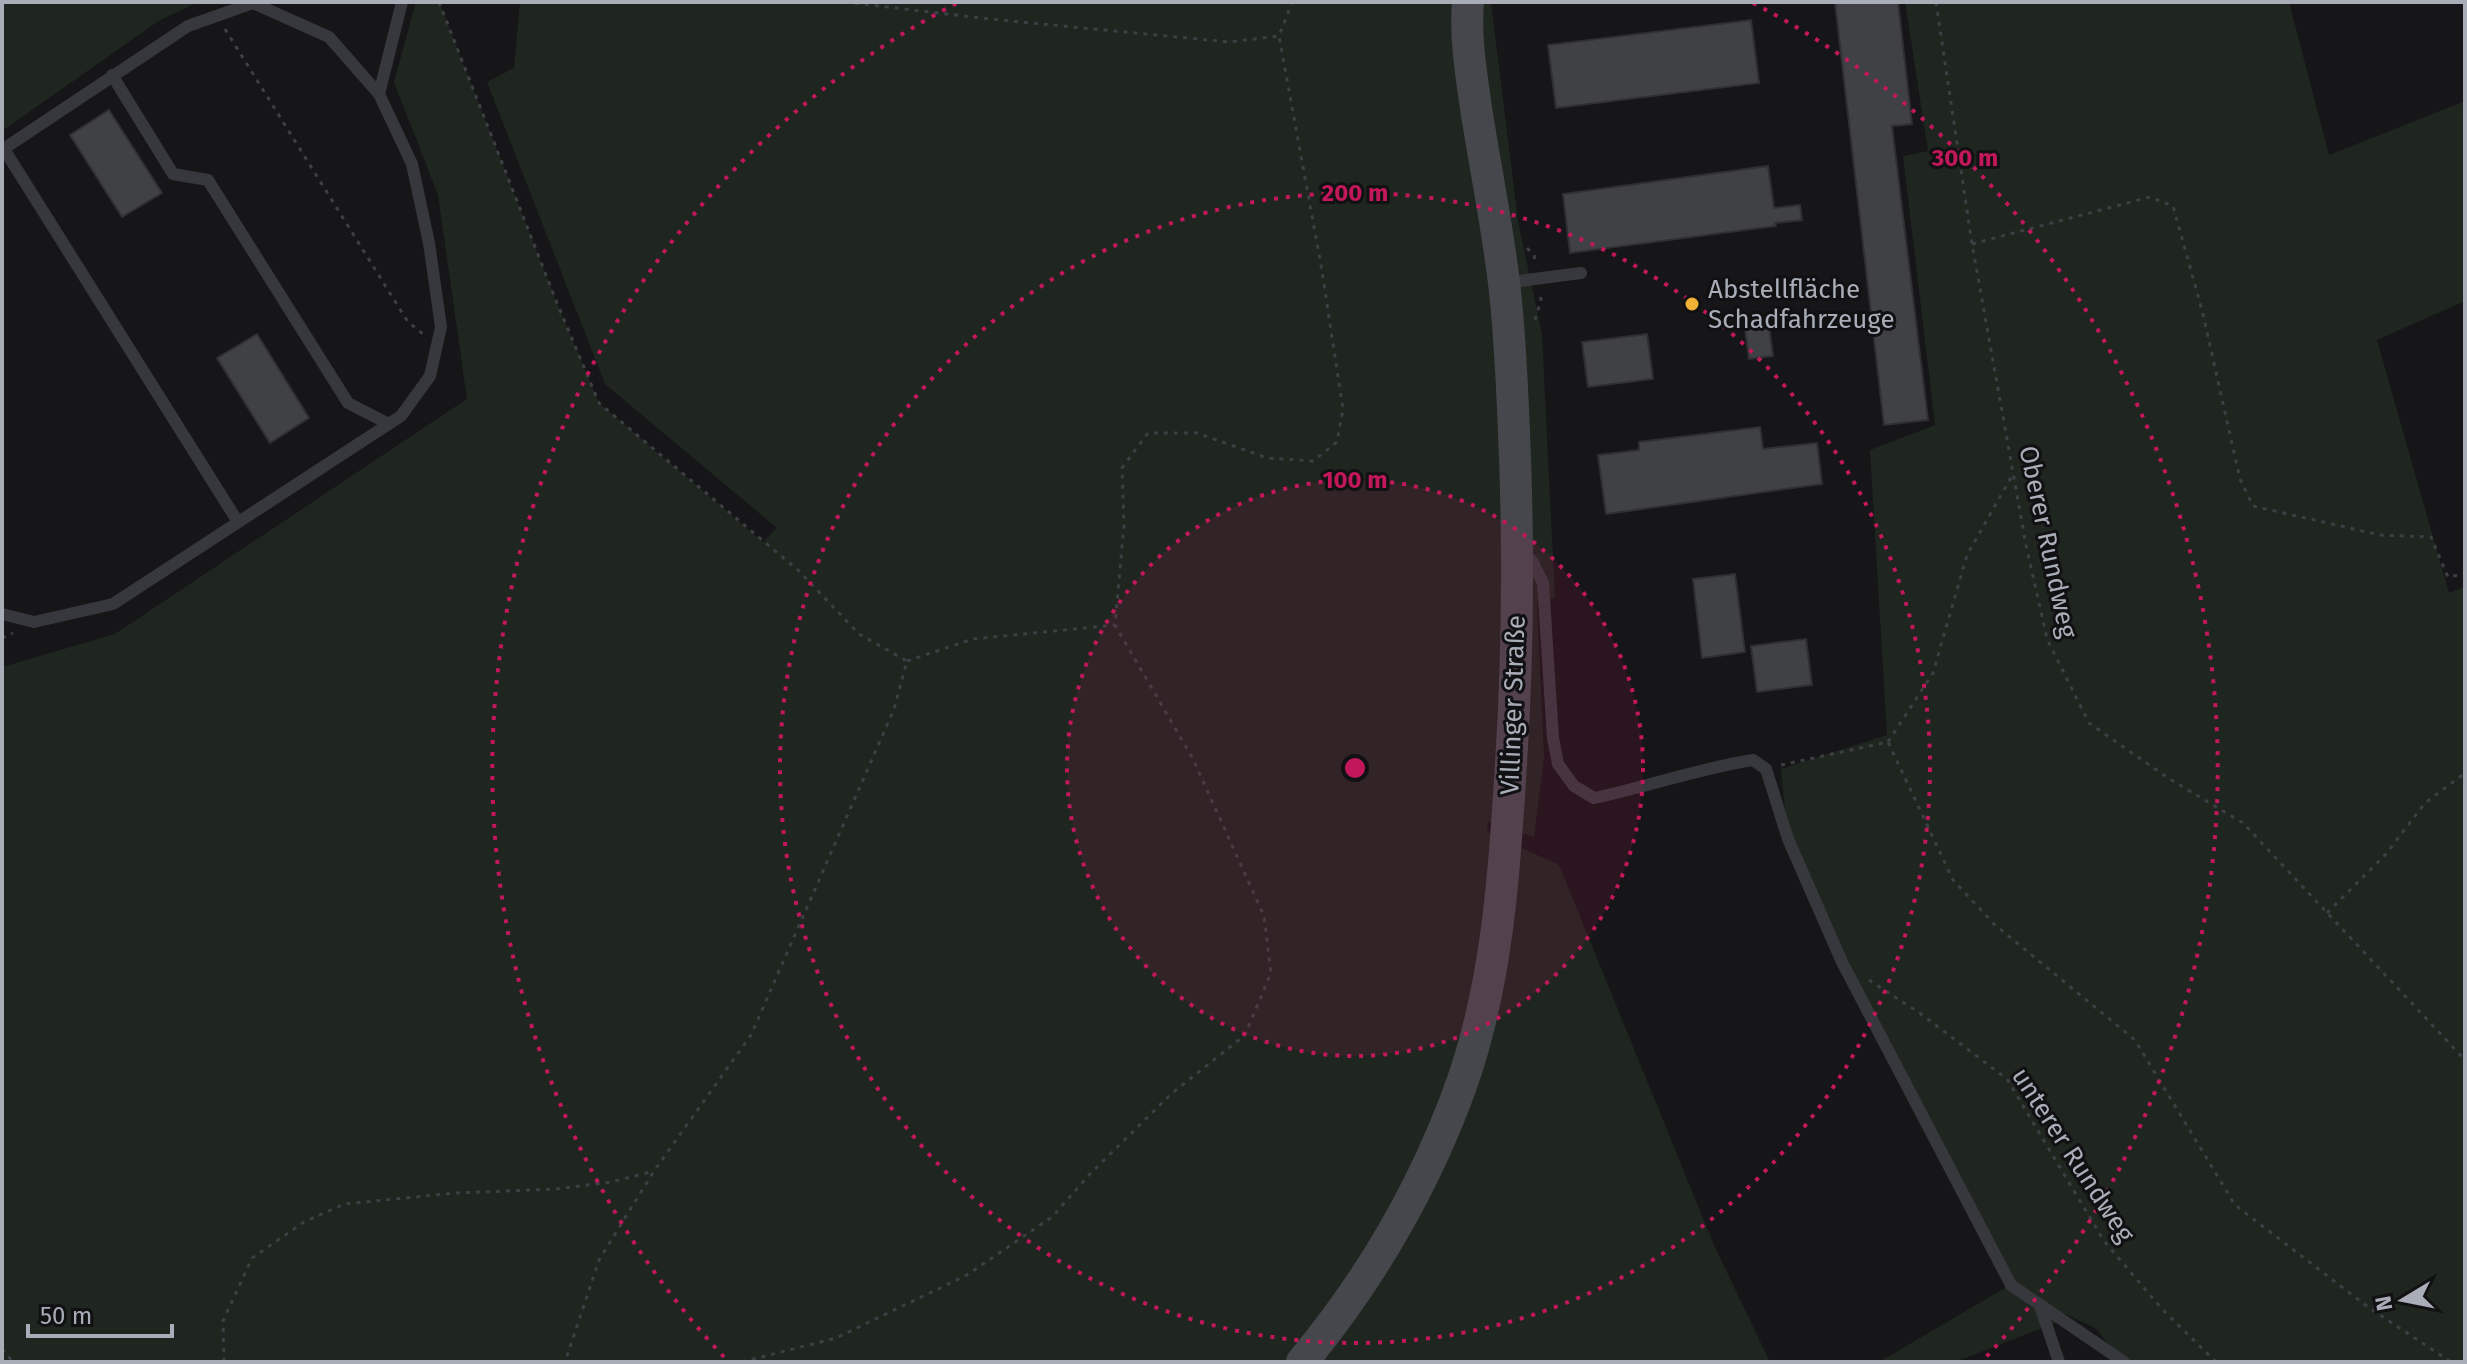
<svg xmlns="http://www.w3.org/2000/svg" width="2467" height="1364" font-family="'Fira Sans',sans-serif">
  <style>
    .green { fill: #1e261f }
    .building { fill: #404145; stroke: #303034; stroke-width: 2 }
    .lines { fill: none; stroke-linecap: round; stroke-linejoin: round }
    .path { stroke: #3d3f44; stroke-width: 3; stroke-dasharray: 4 6; stroke-linecap: butt }
    .service { stroke: #37383d; stroke-width: 12 }
    .secondary { stroke: #45474d; stroke-width: 32 }
    .ring { fill: none; stroke: #c2185b; stroke-width: 4; stroke-dasharray: 4 8 }
    .poi-dot { fill: #f2b134; stroke: #111113; stroke-width: 3 }
    .labels { text-anchor: middle; dominant-baseline: central; stroke-width: 6; stroke-linejoin: round; paint-order: stroke }
    .poi-label { font-size: 26px; fill: #a8adb8; stroke: #111113; text-anchor: start }
    .street-label { font-size: 26px; fill: #a8adb8; stroke: #111113 }
    .centre { fill: #c2185b; stroke: #111113; stroke-width: 4 }
    .ring-label { font-size: 24px; text-anchor: middle; font-weight: bold; fill: #c2185b; stroke: #111113; stroke-width: 6; stroke-linejoin: round; paint-order: stroke }
  </style>
  <rect width="100%" height="100%" fill="#161618"/>
  <g class="green">
    <polygon points="2,2 139,2 141,5 144,2 199,2 160,20 2,131"/>
    <polygon points="416,2 439,2 557,303 599,403 763,542 777,528 605,384 487,82 514,68 520,2 1491,2 1518,221 1542,334 1555,598 1537,601 1544,757 1534,837 1488,822 1487,832 1559,865 1714,1245 1770,1362 2,1362 2,667 115,634 467,399 438,195 394,82"/>
    <polygon points="1905,2 2289,2 2329,155 2465,101 2465,301 2377,340 2449,593 2465,587 2465,1362 2121,1362 2097,1329 2066,1314 2060,1321 1955,1362 1879,1362 2010,1285 1842,962 1788,839 1781,769 1887,735 1870,450 1935,425 1903,156 1928,151"/>
  </g>
  <g class="building">
    <polygon points="1835,2 1898,2 1912,124 1892,126 1928,420 1884,425"/>
    <polygon points="1751,20 1759,83 1556,108 1548,45"/>
    <polygon points="109,110 162,193 122,217 70,135"/>
    <polygon points="1768,166 1774,208 1800,205 1802,220 1775,223 1776,226 1570,253 1563,194"/>
    <polygon points="1769,326 1773,356 1749,359 1745,329"/>
    <polygon points="257,334 309,418 270,443 217,358"/>
    <polygon points="1647,334 1653,379 1588,387 1582,342"/>
    <polygon points="1760,427 1763,449 1817,443 1822,484 1606,514 1598,455 1639,450 1639,442"/>
    <polygon points="1735,574 1745,652 1702,658 1693,579"/>
    <polygon points="1806,639 1812,685 1757,692 1751,646"/>
  </g>
  <g class="lines">
    <g class="path">
      <polyline points="439,2 557,303 599,403 799,571 859,634 907,661 894,709 751,1035 654,1171 599,1260 565,1362"/>
      <polyline points="845,2 990,19 1229,42 1279,36"/>
      <polyline points="1936,2 1972,244 2026,545 2047,639 2089,723 2168,778 2243,823 2465,1060"/>
      <polyline points="225,29 408,322 423,334"/>
      <polyline points="1972,244 2150,197 2173,206 2202,310 2240,479 2253,506 2380,535 2431,537 2448,577 2465,574"/>
      <polyline points="1527,248 1534,255 1536,265"/>
      <polyline points="1535,320 1541,300 1540,292"/>
      <polyline points="2,638 13,633"/>
      <polyline points="907,661 973,639 1115,625"/>
      <polyline points="1888,742 1933,673 1967,555 2013,474"/>
      <polyline points="1781,765 1888,742 1953,880 1994,924 2135,1040 2235,1205 2368,1307 2451,1362"/>
      <polyline points="2327,913 2386,854 2425,803 2465,773"/>
      <polyline points="1869,980 1921,1014 2007,1079 2104,1241 2162,1309 2216,1362"/>
      <polyline points="2,1349 13,1362"/>
      <polyline points="224,1362 223,1321 252,1258 304,1222 344,1204 456,1193 556,1189 611,1182 654,1171"/>
      <polyline points="742,1362 836,1338 967,1275 1052,1217 1090,1174 1170,1095 1245,1035 1271,973 1264,916 1193,759 1115,625 1124,525 1122,468 1148,433 1197,433 1267,458 1313,461 1337,442 1343,409 1321,265 1279,36 1292,2"/>
    </g>
    <g class="service">
      <polyline points="253,3 329,37 379,94"/>
      <polyline points="112,75 173,174 208,180 348,403 387,423"/>
      <polyline points="4,149 238,522"/>
      <polyline points="2,150 188,26 256,2"/>
      <polyline points="1504,283 1581,273"/>
      <path d="M1521 551 1532 561 1543 583 1553 738 1558 764 1574 786 1594 798C1647 787 1700 768 1753 760L1766 769 1788 839 1842 962 2011 1285 2124 1362"/>
      <polyline points="2,614 34,622 113,604 401,416 430,376 441,327 429,243 412,164 379,94 402,2"/>
      <polyline points="2040,1306 2059,1362"/>
    </g>
    <path class="secondary" d="M1302 1362C1371 1279 1427 1182 1463 1080 1496 984 1504 880 1510 779 1518 663 1519 548 1514 432 1512 382 1510 332 1504 283 1497 224 1485 166 1476 108 1471 72 1465 38 1468 2"/>
  </g>
  <circle cx="1355" cy="768" r="288" fill="#c2185b" fill-opacity=".12"/>
  <g class="ring">
    <circle cx="1355" cy="768" r="288"/>
    <circle cx="1355" cy="768" r="575"/>
    <path d="M724 1357A863 863 0 0 1 957 3M1753 3A863 863 0 0 1 1986 1357"/>
  </g>
  <circle class="poi-dot" cx="1692" cy="304" r="8"/>
  <g class="labels">
    <g class="poi-label">
      <text x="1708" y="289">Abstellfläche<tspan x="1708" dy="30">Schadfahrzeuge</tspan></text>
    </g>
    <g class="street-label">
      <text transform="translate(2048 542) rotate(78)">Oberer Rundweg</text>
      <text transform="translate(1513 705) rotate(-88)">Villinger Straße</text>
      <text transform="translate(2073 1155) rotate(57)">unterer Rundweg</text>
    </g>
  </g>
  <circle cx="1355" cy="768" r="12" class="centre"/>
  <g class="ring-label">
    <text x="1965" y="166">300 m</text>
    <text x="1355" y="201">200 m</text>
    <text x="1355" y="488">100 m</text>
  </g>
  <rect width="2467" height="1364" fill="none" stroke="#a8adb8" stroke-width="8"/>
  <g transform="translate(2403 1300) rotate(260)" stroke="#111113" stroke-width="6" paint-order="stroke">
  <path d="M0-6L14 30L0 20L-14 30Z" fill="#a8adb8"/>
  <text y="-12" font-size="22" font-weight="bold" text-anchor="middle" fill="#a8adb8">N</text>
  </g>
  <path d="M28 1324v12h144v-12" fill="none" stroke="#a8adb8" stroke-width="4"/>
  <text x="40" y="1324" font-size="24" fill="#a8adb8" stroke="#111113" stroke-width="6" paint-order="stroke">50 m</text>
</svg>
